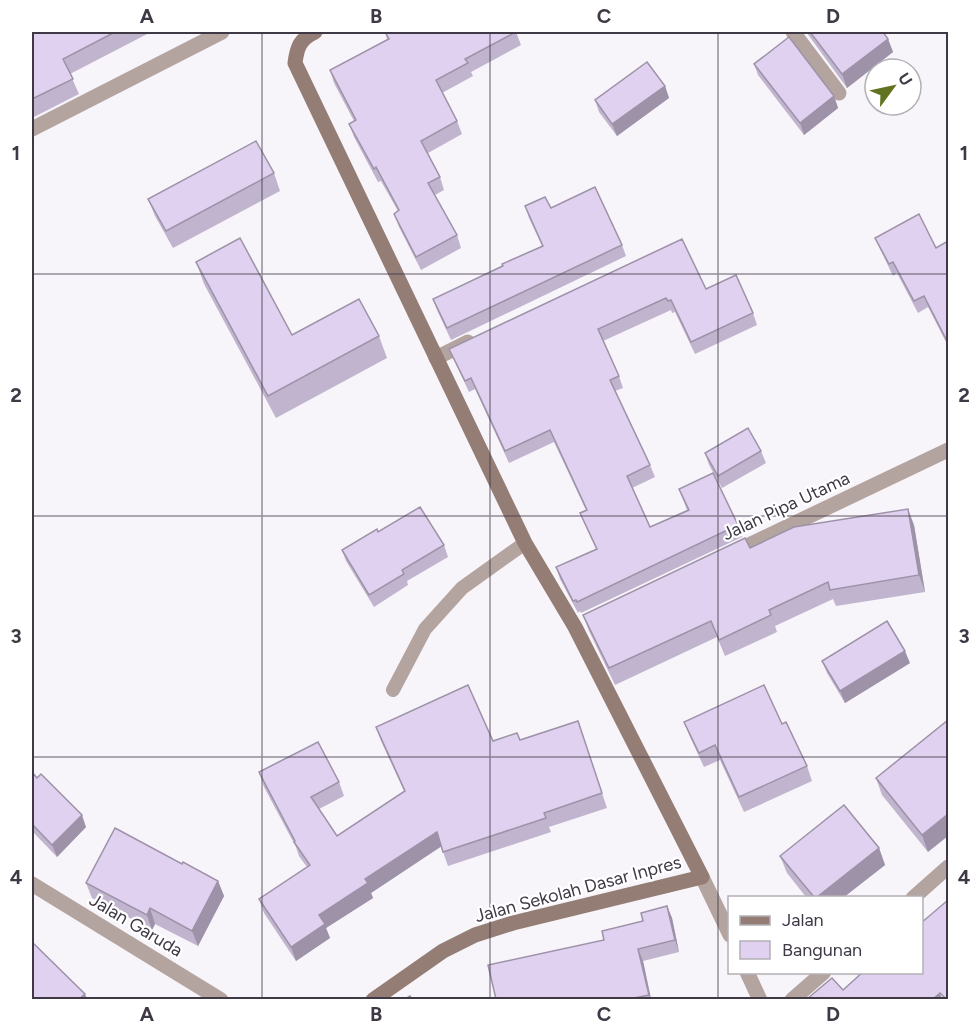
<svg xmlns="http://www.w3.org/2000/svg" width="980" height="1031" font-family="Figtree,sans-serif">
  <style>
    .lines { fill: none; stroke-linecap: round; stroke-linejoin: round }
    .lane { stroke: #b4a49f; stroke-width: 14 }
    .street { stroke: #b4a49f; stroke-width: 15 }
    .secondary { stroke: #947d75; stroke-width: 15 }
    .wall { fill: #c1b4ce }
    .shaded-wall { fill: #9d92a8 }
    .building { fill: #e0d1f0; stroke: #9d92a8; stroke-width: 1.5 }
    .grid { fill: none; stroke: #3f3946; stroke-width: 1.5; stroke-opacity: 0.55 }
    .labels { text-anchor: middle; dominant-baseline: central; stroke-width: 4.5; stroke-linejoin: round; paint-order: stroke }
    .street-label { font-size: 18px; fill: #3f3946; stroke: #fff }
    .neatline { fill: none; stroke: #3f3946; stroke-width: 2 }
    .grid-label { font-size: 20px; text-anchor: middle; font-weight: bold; fill: #3f3946 }
  </style>
  <rect width="100%" height="100%" fill="#f7f4fa"/>
  <g class="lines">
    <polyline class="lane" points="393,690 425,629 462,588 525,543"/>
    <g class="street">
      <polyline points="793,32 839,93"/>
      <polyline points="32,129 222,32"/>
      <polyline points="436,358 468,342"/>
      <polyline points="732,553 948,450"/>
      <polyline points="702,877 730,935"/>
      <polyline points="32,884 221,1000"/>
      <polyline points="913,898 948,867"/>
      <polyline points="747,972 760,1000"/>
      <polyline points="792,1000 824,972"/>
    </g>
    <path class="secondary" d="M315 32C300 39 297 47 295 63L525 543 575 627 702 877 513 923 475 935 443 951 373 1000"/>
  </g>
  <g class="wall">
    <polygon points="32,32 151,32 70,74 79,94 32,118"/>
    <polygon points="385,32 516,32 521,45 471,72 473,76 442,93 457,121 462,134 428,153 440,177 444,190 435,195 457,235 461,248 421,270 399,227 394,214 398,211 381,181 378,182 354,137 349,124 354,121 334,83 330,70 387,39"/>
    <polygon points="807,32 883,32 888,39 893,52 847,88 809,36"/>
    <polygon points="754,64 834,96 838,108 804,135 758,75"/>
    <polygon points="665,86 669,98 617,136 599,112 595,100"/>
    <polygon points="274,173 280,191 173,248 155,216 148,199"/>
    <polygon points="525,206 551,208 622,245 626,256 451,340 437,310 433,299 542,246 529,218"/>
    <polygon points="875,238 936,248 948,241 948,346 928,307 918,313 897,273 893,276 880,249"/>
    <polygon points="196,262 292,335 379,336 387,358 276,418 204,284"/>
    <polygon points="706,289 753,313 757,325 695,354 675,312 672,313 671,310 603,341 619,376 623,388 615,391 650,465 655,477 632,488 650,527 687,510 679,489 738,525 742,537 581,613 580,611 578,613 560,579 556,567 596,549 585,525 580,513 586,510 554,442 509,463 475,389 469,392 454,360 449,349"/>
    <polygon points="761,451 766,463 722,488 709,465 705,453"/>
    <polygon points="914,525 925,592 836,606 833,599 775,626 777,632 725,656 717,637 615,685 589,631 583,615 750,548"/>
    <polygon points="378,532 444,545 448,557 407,581 408,585 374,607 346,561 342,550"/>
    <polygon points="822,661 910,663 845,703 827,673"/>
    <polygon points="948,720 928,852 882,795 876,778"/>
    <polygon points="578,721 607,808 549,827 551,832 448,866 441,846 371,893 373,898 326,928 330,938 296,961 264,913 259,899 307,867 299,856 296,847 264,787 259,772 339,782 344,796 319,809 337,836 404,791 381,741 376,727 493,741 520,740"/>
    <polygon points="684,722 782,724 807,766 812,781 744,812 720,760 704,767 690,737"/>
    <polygon points="32,772 86,827 57,857 32,831"/>
    <polygon points="879,848 885,865 844,897 806,897 787,873 780,856"/>
    <polygon points="182,864 218,881 224,896 198,946 155,924 152,930 92,898 86,883"/>
    <polygon points="667,906 672,918 679,952 643,961 651,999 496,999 604,940 643,921"/>
  </g>
  <g class="shaded-wall">
    <polygon points="888,39 893,52 847,88 842,74"/>
    <polygon points="665,86 669,98 617,136 612,124"/>
    <polygon points="834,96 838,108 804,135 800,123"/>
    <polygon points="908,509 914,525 925,592 919,575"/>
    <polygon points="905,651 910,663 845,703 840,691"/>
    <polygon points="948,814 948,836 928,852 922,835"/>
    <polygon points="82,815 86,827 57,857 52,845"/>
    <polygon points="437,832 442,846 371,893 373,898 326,928 330,938 296,961 291,947 319,915 365,879"/>
    <polygon points="879,848 885,865 844,897 817,897"/>
    <polygon points="218,881 224,896 198,946 192,931"/>
    <polygon points="667,906 672,918 679,952 675,940"/>
    <polygon points="150,908 155,924 152,930 147,915"/>
    <polygon points="638,949 643,961 651,999 650,999 649,995"/>
    <polygon points="940,993 942,999 933,999"/>
    <polygon points="85,994 87,999 79,999"/>
  </g>
  <g class="building">
    <polygon points="32,32 115,32 63,59 73,79 32,99"/>
    <polygon points="385,32 516,32 465,59 468,63 436,80 457,121 421,141 440,177 428,183 457,235 416,257 394,214 399,210 376,167 374,169 349,124 356,120 330,70 389,39"/>
    <polygon points="810,32 883,32 888,39 842,74"/>
    <polygon points="789,37 834,96 800,123 754,64"/>
    <polygon points="647,62 665,86 612,124 595,100"/>
    <polygon points="256,141 274,173 166,231 148,199"/>
    <polygon points="595,187 622,245 447,328 433,299 503,266 502,264 543,246 525,206 545,197 551,208"/>
    <polygon points="919,214 936,248 948,241 948,337 946,339 924,296 914,301 893,262 889,264 875,238"/>
    <polygon points="240,238 292,335 359,299 379,336 268,396 196,262"/>
    <polygon points="682,239 706,289 736,275 753,313 691,342 671,300 668,301 666,298 598,329 619,376 610,380 650,465 627,476 650,527 689,510 679,489 713,473 738,525 577,602 576,600 573,601 556,567 597,549 580,513 587,510 550,430 505,451 471,378 465,381 449,349"/>
    <polygon points="748,428 761,451 718,476 705,453"/>
    <polygon points="420,507 444,545 402,570 404,574 369,595 342,550 377,529 378,532"/>
    <polygon points="908,509 919,575 830,590 828,582 769,610 771,615 719,640 711,621 609,668 583,615 745,538 750,548 794,527"/>
    <polygon points="887,621 905,651 840,691 822,661"/>
    <polygon points="468,685 493,741 517,733 520,740 578,721 602,793 544,813 546,818 443,852 437,832 365,879 368,883 319,915 325,924 291,947 259,899 310,865 294,842 295,841 259,772 318,742 339,782 311,797 337,836 405,791 376,727"/>
    <polygon points="764,685 782,724 786,722 807,766 739,797 715,745 699,753 684,722"/>
    <polygon points="948,720 948,814 922,835 876,778"/>
    <polygon points="32,772 37,778 41,774 82,815 52,845 32,824"/>
    <polygon points="844,805 879,848 817,897 814,897 780,856"/>
    <polygon points="115,828 182,864 183,862 218,881 192,931 150,908 147,915 86,883"/>
    <polygon points="948,900 948,999 946,999 940,993 933,999 807,999 832,978 843,990 863,972 921,972 921,923"/>
    <polygon points="667,906 675,940 638,949 649,995 629,999 496,999 488,965 604,940 602,931 643,921 641,913"/>
    <polygon points="32,942 85,994 79,999 32,999"/>
    <polygon points="410,996 412,999 405,999"/>
  </g>
  <path class="grid" d="M262 32V1000M490 32V1000M718 32V1000M32 274H948M32 516H948M32 757H948"/>
  <g class="labels">
    <g class="street-label">
      <text transform="translate(786 506) rotate(-25)">Jalan Pipa Utama</text>
      <text transform="translate(578 889) rotate(-15)">Jalan Sekolah Dasar Inpres</text>
      <text transform="translate(136 925) rotate(31)">Jalan Garuda</text>
    </g>
  </g>
  <rect width="980" height="1031" fill="none" stroke="#ffffff" stroke-width="66"/>
  <rect x="728" y="896" width="195" height="78" fill="#ffffff" stroke="#b2b0b5" stroke-width="1.5"/>
  <rect x="740" y="916" width="30" height="9" fill="#947d75" stroke="#b2b0b5" stroke-width="1.5"/>
  <text x="782" y="926" font-size="18" fill="#3f3946">Jalan</text>
  <rect x="740" y="941" width="30" height="18" fill="#e0d1f0" stroke="#b2b0b5" stroke-width="1.5"/>
  <text x="782" y="956" font-size="18" fill="#3f3946">Bangunan</text>
  <g transform="translate(893 87) rotate(57)"><circle r="28" fill="#ffffff" stroke="#b2b0b5" stroke-width="1.5"/>
  <path d="M0-4.5L10 22L0 15L-10 22Z" fill="#617220"/>
  <text y="-9" font-size="16" font-weight="bold" text-anchor="middle" fill="#3f3946">U</text>
  </g>
  <rect x="33" y="33" width="914" height="965" class="neatline"/>
  <g class="grid-label">
    <text x="147" y="23">A</text>
    <text x="376" y="23">B</text>
    <text x="604" y="23">C</text>
    <text x="833" y="23">D</text>
    <text x="16" y="160">1</text>
    <text x="964" y="160">1</text>
    <text x="16" y="402">2</text>
    <text x="964" y="402">2</text>
    <text x="16" y="643">3</text>
    <text x="964" y="643">3</text>
    <text x="16" y="884">4</text>
    <text x="964" y="884">4</text>
    <text x="147" y="1021">A</text>
    <text x="376" y="1021">B</text>
    <text x="604" y="1021">C</text>
    <text x="833" y="1021">D</text>
  </g>
</svg>
